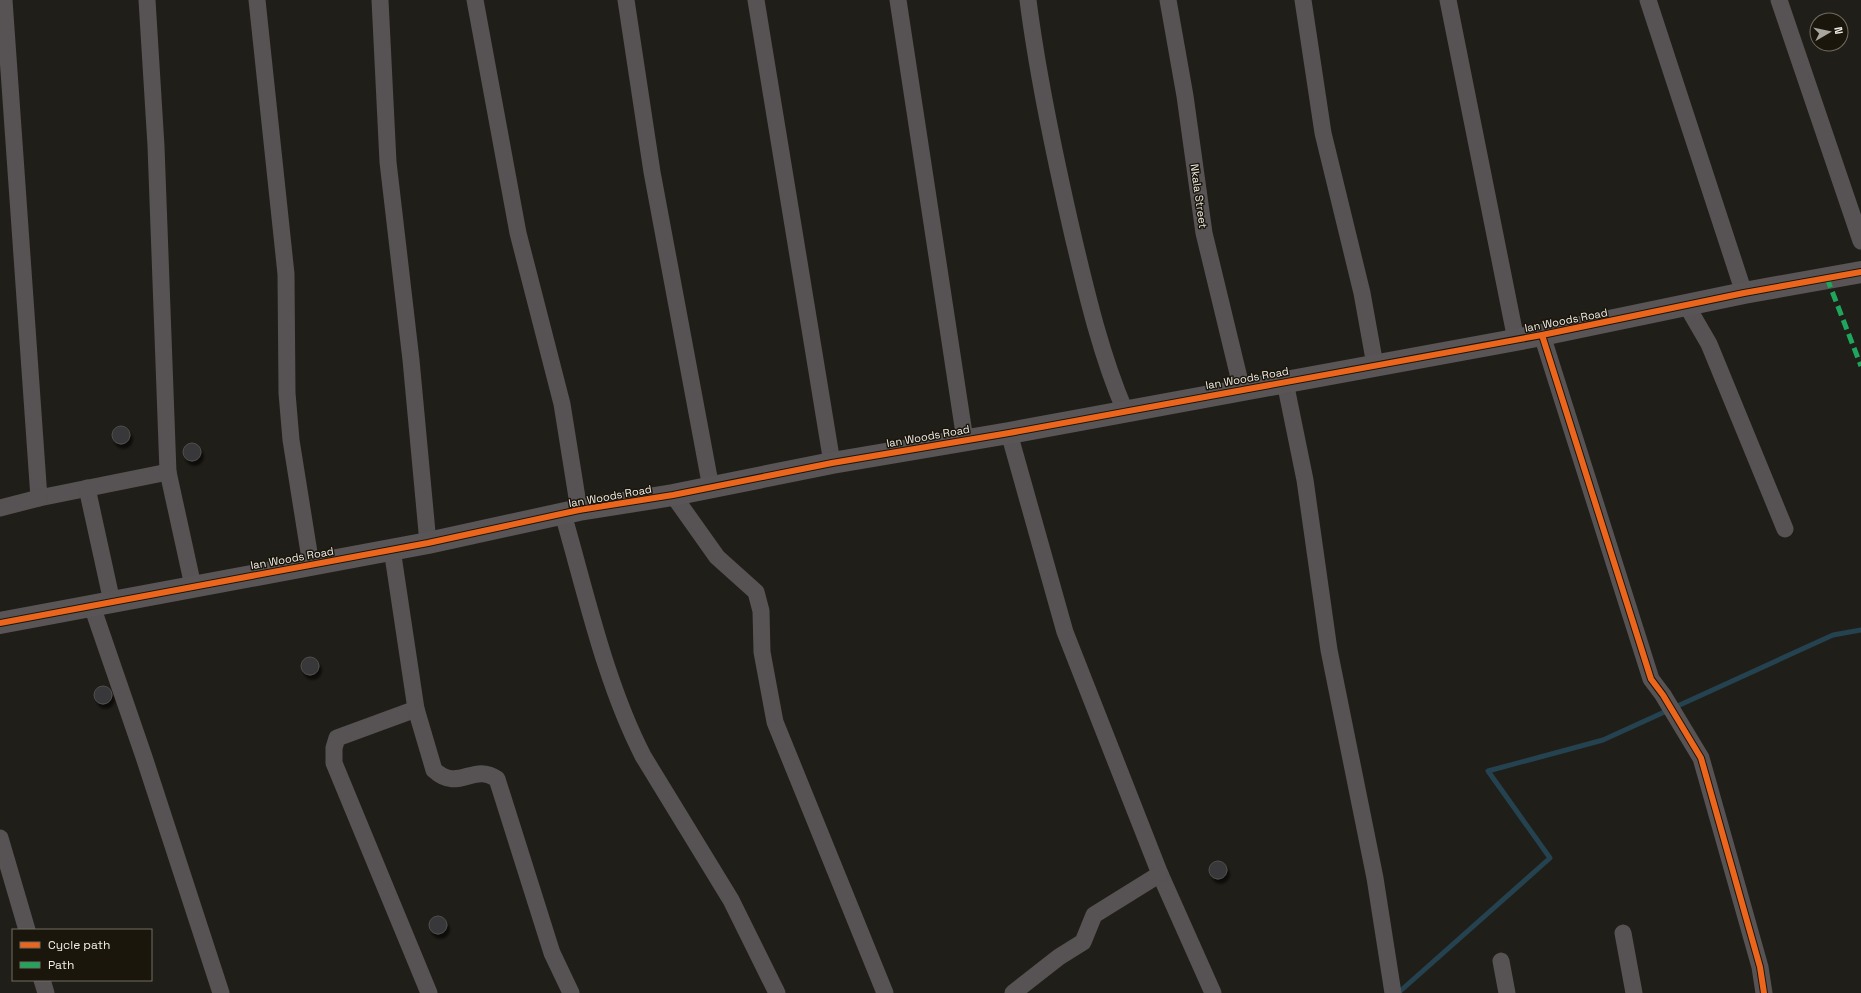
<svg xmlns="http://www.w3.org/2000/svg" width="1861" height="993" font-family="'Space Grotesk',sans-serif">
  <style>
    .lines { fill: none; stroke-linecap: round; stroke-linejoin: round }
    .stream { stroke: #24424f; stroke-width: 5 }
    .building { fill: #39383b; stroke: #504f4e; filter: url(#shadow) }
    .street { stroke: #575254; stroke-width: 17 }
    .secondary { stroke: #595455; stroke-width: 22 }
    .quiet { stroke: #20a55d; stroke-width: 5; stroke-dasharray: 10 5; stroke-linecap: butt }
    .cycleway-casing { stroke: #1a160c; stroke-width: 8 }
    .cycleway { stroke: #eb651d; stroke-width: 6 }
    .labels { text-anchor: middle; dominant-baseline: central; stroke-width: 3; stroke-linejoin: round; paint-order: stroke }
    .street-label { font-size: 11px; fill: #f0ede6; stroke: #1a160c }
  </style>
  <defs>
    <filter id="shadow"><feDropShadow dx="2.5" dy="4.5" stdDeviation="1" flood-color="#0009"/></filter>
  </defs>
  <rect width="100%" height="100%" fill="#201e18"/>
  <g class="lines">
    <polyline class="stream" points="1398,993 1550,858 1488,771 1603,740 1833,635 1861,630"/>
  </g>
  <g class="building">
    <circle cx="121" cy="435" r="9"/>
    <circle cx="192" cy="452" r="9"/>
    <circle cx="310" cy="666" r="9"/>
    <circle cx="103" cy="695" r="9"/>
    <circle cx="1218" cy="870" r="9"/>
    <circle cx="438" cy="925" r="9"/>
  </g>
  <g class="lines">
    <g class="street">
      <polyline points="4,0 39,498 168,472"/>
      <polyline points="147,0 156,146 168,472 193,586"/>
      <polyline points="257,0 286,274 287,393 291,440 311,565"/>
      <polyline points="380,0 388,162 411,360 428,543"/>
      <polyline points="475,0 518,233 562,404 579,510"/>
      <polyline points="626,0 652,172 711,488"/>
      <polyline points="756,0 832,463"/>
      <polyline points="898,0 965,440"/>
      <path d="M1028 0C1038 79 1055 158 1073 236 1087 295 1101 355 1125 411"/>
      <polyline points="1168,0 1185,96 1204,233 1242,390"/>
      <polyline points="1303,0 1323,133 1362,293 1375,365"/>
      <polyline points="1448,0 1516,340"/>
      <polyline points="1648,0 1744,293"/>
      <polyline points="1779,0 1861,241"/>
      <polyline points="1687,306 1709,344 1785,529"/>
      <polyline points="1542,335 1651,679 1663,695 1701,758 1760,967 1764,993"/>
      <polyline points="1285,382 1305,480 1329,650 1375,878 1393,993"/>
      <polyline points="1009,433 1065,632 1160,874 1213,993"/>
      <polyline points="87,488 112,602"/>
      <polyline points="673,495 717,557 756,592 761,611 762,652 775,722 885,993"/>
      <polyline points="0,508 39,498"/>
      <path d="M563 514C586 593 605 682 643 756L731 900 777 993"/>
      <polyline points="392,549 416,709 337,738 334,748 334,763 429,993"/>
      <polyline points="92,606 144,757 221,993"/>
      <path d="M416 709 434 770C459 793 473 762 497 779L552 953 571 993"/>
      <polyline points="0,838 27,930"/>
      <polyline points="1623,933 1634,993"/>
      <polyline points="1501,961 1507,993"/>
      <polyline points="42,980 46,993"/>
      <polyline points="1013,993 1059,957 1083,942 1094,915 1160,874"/>
    </g>
    <polyline class="secondary" points="0,623 428,543 579,510 673,495 832,463 1009,433 1542,335 1744,293 1861,272"/>
    <polyline class="quiet" points="1827,278 1861,366"/>
    <defs>
      <g id="cycleway">
        <polyline points="1542,335 1651,679 1663,695 1701,758 1760,967 1764,993"/>
        <polyline points="0,623 428,543 579,510 673,495 832,463 1009,433 1542,335 1744,293 1861,272"/>
      </g>
    </defs>
    <use href="#cycleway" class="cycleway-casing"/>
    <use href="#cycleway" class="cycleway"/>
  </g>
  <g class="labels">
    <g class="street-label">
      <text transform="translate(1199 196) rotate(82)">Nkala Street</text>
      <text transform="translate(1566 320) rotate(-11)">Ian Woods Road</text>
      <text transform="translate(1247 378) rotate(-10)">Ian Woods Road</text>
      <text transform="translate(928 436) rotate(-10)">Ian Woods Road</text>
      <text transform="translate(610 496) rotate(-10)">Ian Woods Road</text>
      <text transform="translate(292 558) rotate(-10)">Ian Woods Road</text>
    </g>
  </g>
  <rect x="12" y="929" width="140" height="52" fill="#1a160c" stroke="#706c63"/>
  <rect x="20" y="942" width="20" height="6" fill="#eb651d" stroke="#706c63"/>
  <text x="48" y="949" font-size="12" fill="#f0ede6">Cycle path</text>
  <rect x="20" y="962" width="20" height="6" fill="#20a55d" stroke="#706c63"/>
  <text x="48" y="969" font-size="12" fill="#f0ede6">Path</text>
  <g transform="translate(1829 32) rotate(81)"><circle r="19" fill="#1a160c" stroke="#706c63"/>
  <path d="M0-3L7 15L0 10L-7 15Z" fill="#a7a59e"/>
  <text y="-6" font-size="11" font-weight="bold" text-anchor="middle" fill="#f0ede6">N</text>
  </g>
</svg>
